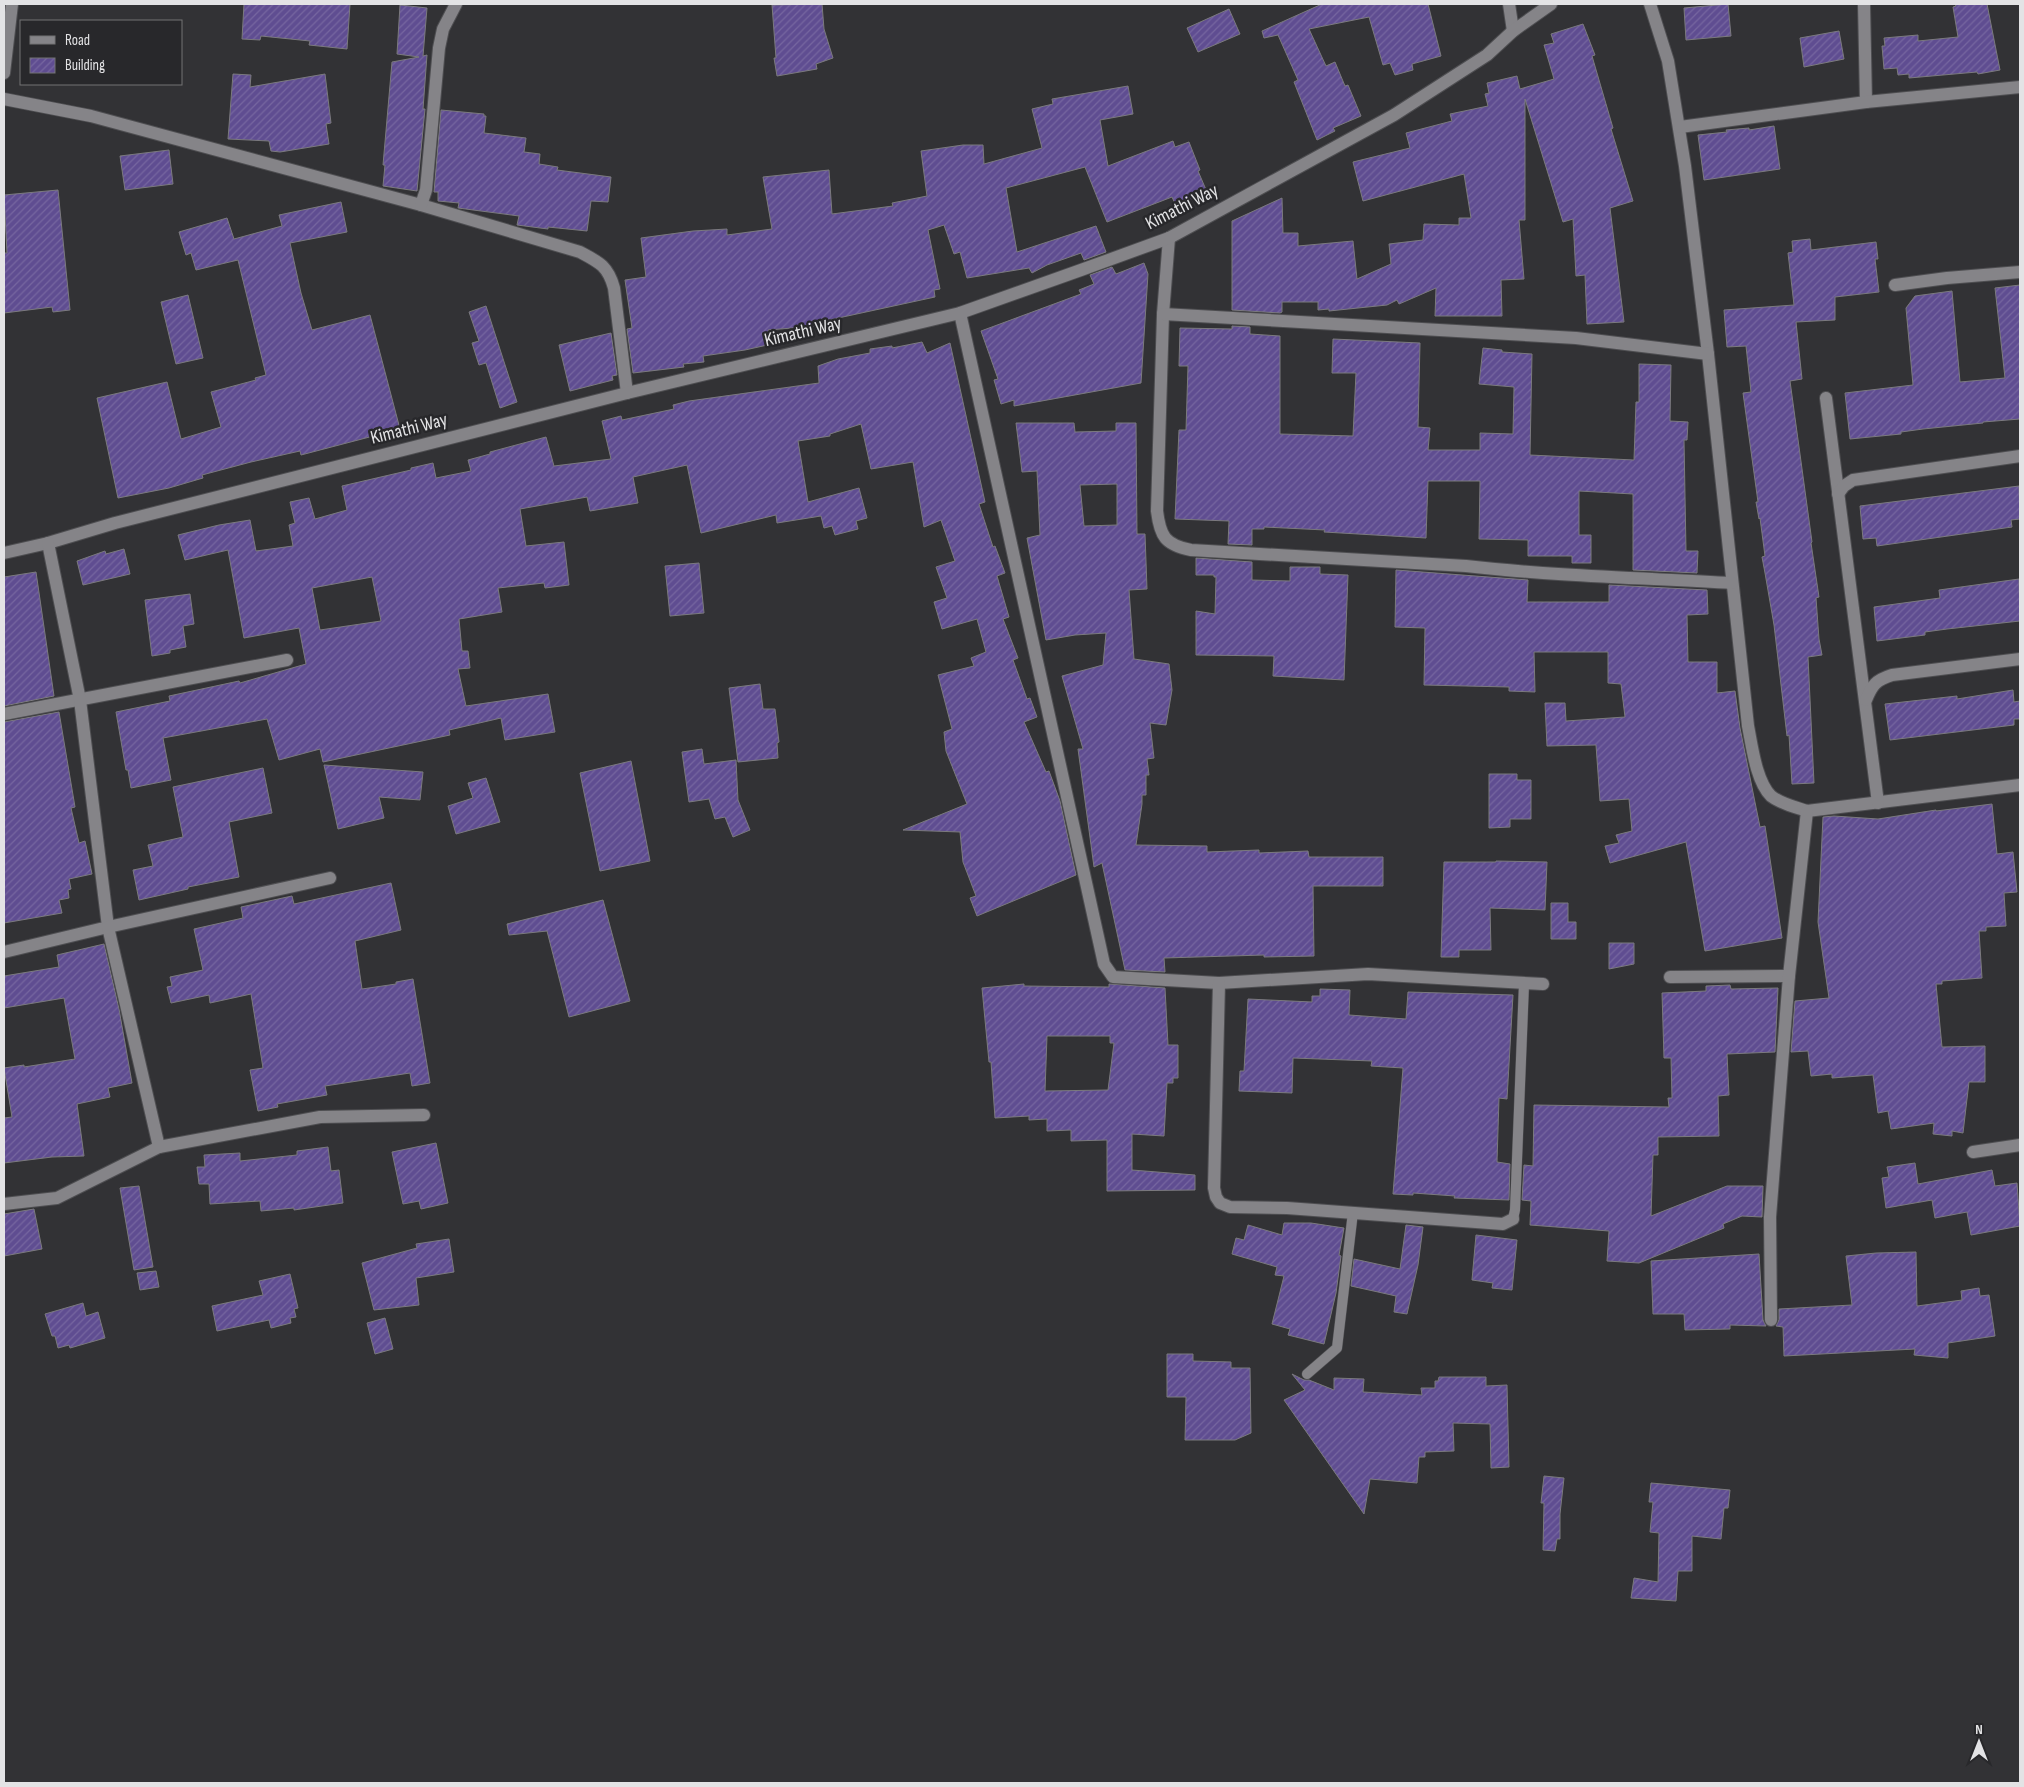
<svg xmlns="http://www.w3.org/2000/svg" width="2024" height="1787" font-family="'Sofia Sans Condensed',sans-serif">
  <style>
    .building { fill: url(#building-hatch); stroke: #7b7a7e; fill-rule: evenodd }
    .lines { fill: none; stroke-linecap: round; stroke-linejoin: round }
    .service-casing { stroke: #4e4e51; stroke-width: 11 }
    .minor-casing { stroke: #4e4e51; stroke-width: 14 }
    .service { stroke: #858488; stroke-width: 10 }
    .minor { stroke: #858488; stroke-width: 12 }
    .labels { text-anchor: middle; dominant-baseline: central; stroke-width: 5; stroke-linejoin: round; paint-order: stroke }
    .street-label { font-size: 19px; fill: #e3e3e5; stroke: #28282b }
  </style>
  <defs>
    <pattern id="building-hatch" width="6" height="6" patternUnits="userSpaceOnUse" patternTransform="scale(1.25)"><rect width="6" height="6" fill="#5f4d91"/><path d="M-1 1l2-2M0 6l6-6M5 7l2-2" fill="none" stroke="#7666a0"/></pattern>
  </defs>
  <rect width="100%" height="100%" fill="#323235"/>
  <g class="building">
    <polygon points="244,4 350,4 347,49 309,45 310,41 261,36 260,40 242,39"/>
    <polygon points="822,4 824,29 833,58 816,64 817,69 777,76 774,58 776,58 772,5"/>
    <polygon points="1322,4 1428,4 1441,56 1412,64 1413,70 1395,75 1390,63 1383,65 1369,17 1309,29 1326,66 1335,62 1345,86 1348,85 1361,116 1333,128 1335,131 1317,140 1294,82 1298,80 1278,35 1264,38 1262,31"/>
    <polygon points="1728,4 1731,36 1686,40 1684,8"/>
    <polygon points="1955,4 1987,4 2000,70 1978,74 1977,72 1909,78 1909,74 1898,75 1897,68 1884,69 1882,46 1885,46 1884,38 1918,35 1918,41 1958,37 1953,7 1956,6"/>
    <polygon points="400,5 427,8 423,56 427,55 423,109 425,109 417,191 383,186 385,165 383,165 392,62 419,57 397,54"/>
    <polygon points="1229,9 1240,34 1198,52 1187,28"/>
    <polygon points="1583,24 1595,55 1592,56 1613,128 1611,129 1633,201 1610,208 1624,322 1587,324 1585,275 1576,276 1573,219 1563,222 1525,99 1525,220 1519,220 1524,279 1501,280 1502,316 1435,316 1436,288 1399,304 1397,300 1387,305 1329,311 1329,309 1318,310 1318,302 1282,302 1282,312 1280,313 1232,310 1232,221 1282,198 1283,233 1298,233 1298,246 1353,241 1357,279 1391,264 1389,244 1423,240 1424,224 1459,225 1459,218 1471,218 1464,174 1363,201 1353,162 1410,148 1406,133 1452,121 1450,114 1488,106 1485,94 1489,93 1487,83 1517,76 1520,89 1554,79 1544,45 1554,43 1551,34"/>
    <polygon points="1839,31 1844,59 1804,67 1800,38"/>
    <polygon points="233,74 251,75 250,87 325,74 331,123 326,124 329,144 280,152 271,151 269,141 228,139"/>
    <polygon points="1128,86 1133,114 1100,120 1108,166 1173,141 1175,147 1189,142 1200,170 1198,171 1207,192 1176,206 1172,197 1107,222 1085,167 1006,188 1017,252 1096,226 1106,252 1084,260 1081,253 1047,265 1032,273 1029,268 967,278 960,252 954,254 944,225 928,230 940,289 934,290 935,297 829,320 829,325 768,330 772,344 745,350 703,356 704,362 683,364 684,367 633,373 627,329 632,328 625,280 646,277 641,238 693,231 727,229 727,235 772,229 763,177 829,170 832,214 893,206 892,203 927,196 921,151 963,145 983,145 984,164 1042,148 1032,109 1053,104 1052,99"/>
    <polygon points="441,110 484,114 484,116 486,116 484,133 526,138 524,152 540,154 539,164 558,167 557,170 611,177 608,202 591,201 587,231 548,227 548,229 517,225 519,216 458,208 459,203 438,201 438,192 434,192"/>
    <polygon points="1774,126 1780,169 1704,180 1698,135 1727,132 1726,130 1749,128 1749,130"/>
    <polygon points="169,150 173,184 125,190 120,156"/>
    <polygon points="58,190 70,310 53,312 52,307 4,313 4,253 7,253 4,195"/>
    <polygon points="341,202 347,232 290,243 301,293 312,330 370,315 400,429 301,455 300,451 251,462 202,475 203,478 169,488 118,498 97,398 167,382 181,439 221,427 211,392 256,380 255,378 266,375 238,260 196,270 191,253 186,255 179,232 227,218 234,239 282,226 279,215"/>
    <polygon points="1810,239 1811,250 1876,242 1878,259 1875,259 1879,292 1835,297 1835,320 1796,322 1802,379 1790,381 1812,542 1811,543 1819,597 1816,598 1819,639 1822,655 1808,657 1814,783 1792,784 1789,735 1787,736 1774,625 1765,573 1762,557 1765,556 1760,518 1759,519 1756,502 1758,502 1743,393 1751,392 1746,346 1727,347 1724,310 1794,305 1788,253 1793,252 1792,241"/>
    <polygon points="1144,263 1148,274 1141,383 1014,406 1014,400 1001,404 994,380 998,379 981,331 1081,294 1079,290 1094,284 1090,275 1112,267 1116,274"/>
    <polygon points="2020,285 2020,419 1983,422 1983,423 1923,429 1901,432 1901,434 1850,439 1845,393 1913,385 1906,308 1915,296 1952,291 1960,382 2005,378 1995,288"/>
    <polygon points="188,295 203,358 176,364 161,302"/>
    <polygon points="486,306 517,402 500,408 486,363 479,365 472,343 479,341 469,312"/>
    <polygon points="1232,326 1250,327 1250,334 1280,336 1280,434 1353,436 1356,373 1332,373 1333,339 1420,343 1418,427 1430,428 1428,450 1480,450 1480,433 1513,434 1514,387 1479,384 1483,348 1502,350 1502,352 1532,354 1530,455 1634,460 1636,402 1639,402 1639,364 1671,365 1670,421 1688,422 1687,440 1684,440 1686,551 1698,551 1697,573 1633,570 1633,494 1579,491 1579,535 1591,535 1591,563 1572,563 1572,556 1528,556 1528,540 1479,539 1480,481 1428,481 1426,538 1324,532 1325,530 1264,527 1264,529 1252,529 1252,545 1228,544 1229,521 1175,519 1179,430 1186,430 1188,366 1179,366 1180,328 1232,329"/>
    <polygon points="611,333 617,375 612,376 613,380 570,391 559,345"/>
    <path d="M922 342 927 353 950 343 985 502 979 504 993 547 995 546 1005 573 997 576 1009 617 1003 619 1018 658 1013 660 1027 699 1030 698 1037 717 1024 722 1046 772 1049 771 1060 801 1076 875 977 916 970 898 976 896 963 862 960 832 903 830 967 804 946 751 944 732 952 729 938 675 974 666 971 658 986 652 977 619 942 629 934 602 947 598 936 567 955 561 941 520 924 527 913 462 871 469 861 424 830 434V436L798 441 808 502 859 488 867 518 856 521 858 529 835 535 832 526 824 528 821 516 777 523 776 515 701 533 687 465 633 477 638 503 590 511 587 497 520 509 526 546 564 542 569 585 545 588 544 583 498 588 502 612 459 619 462 651H468L470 668 458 669 466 706 548 694 555 732 505 740 501 718 449 730 450 735 323 762 320 749 279 760 267 719 163 738 171 780 131 788 128 770H126L116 712 170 701 169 696 239 681 240 683 306 664 299 628 244 638 228 550 185 560 178 535 219 525 250 520 256 551 293 546 289 525 295 523 290 502 309 498 315 519 347 510 342 486 411 470V468L433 463 436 478 471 471 468 460 490 454V452L546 437 554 466 611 459 602 421 621 416 622 420 674 409 673 405 689 401 819 383 818 366 838 359 870 353V349L892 346V348ZM372 577 381 621 320 630 312 588Z"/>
    <path d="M1016 423H1074L1075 432 1116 431V423H1136L1137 534H1145L1147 589 1129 590 1134 659 1169 664 1172 690 1166 725 1150 723 1154 758 1147 759 1149 775H1146V795H1142V804L1136 845 1207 846V852L1259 850V853L1308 851 1309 857H1383V886H1313L1314 956 1264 957V955L1164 958 1165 972 1125 970 1102 863 1094 867 1078 749H1083L1062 676 1103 665 1106 633 1075 635 1046 640 1027 538 1040 535 1037 471 1022 472ZM1117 484V525L1084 526 1080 485Z"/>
    <polygon points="2019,486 2020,519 2011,520 2012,527 1877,546 1876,538 1863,539 1860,506"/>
    <polygon points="124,549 130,574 83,585 77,561 105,551 106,554"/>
    <polygon points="1196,558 1252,562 1252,580 1290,581 1290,567 1320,567 1320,574 1348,575 1344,680 1273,676 1274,656 1196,655 1196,611 1215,614 1216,577 1214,577 1214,575 1196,575"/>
    <polygon points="699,563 704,613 670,616 665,566"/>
    <polygon points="1396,570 1528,580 1527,602 1609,602 1609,585 1707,590 1708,614 1687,615 1688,662 1717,662 1717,693 1735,691 1740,728 1760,827 1765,826 1782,938 1705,951 1686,842 1610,863 1605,846 1619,843 1616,835 1632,831 1629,799 1600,801 1596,745 1547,746 1545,703 1565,703 1566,721 1625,717 1621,684 1608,683 1608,652 1534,652 1535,692 1509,691 1509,687 1424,685 1425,628 1395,627"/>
    <polygon points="36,572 54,696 4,706 4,577"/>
    <polygon points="2019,579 2020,621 1947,629 1925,632 1925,635 1877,641 1874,607 1940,598 1939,590"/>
    <polygon points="190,594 194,624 183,626 186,647 170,650 170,653 152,656 145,600"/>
    <polygon points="760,684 763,709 775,709 779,742 777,743 778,758 738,762 729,688"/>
    <polygon points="2013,690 2014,702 2020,701 2020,719 2014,719 2014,725 1890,740 1885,704 1957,696 1957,699"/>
    <polygon points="59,712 75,807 71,808 79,843 85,841 92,874 69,879 71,889 68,890 69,898 59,900 62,913 4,923 4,722"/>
    <polygon points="702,749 704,764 736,760 738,800 750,830 733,837 725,817 715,819 709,799 689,802 682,752"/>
    <polygon points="631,761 650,861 600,871 580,773"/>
    <polygon points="324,765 423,772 420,800 379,797 384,818 338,829"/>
    <polygon points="263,768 272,813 229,822 239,877 188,887 188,889 139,900 133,870 153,866 148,845 183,837 173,787"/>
    <polygon points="1489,774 1517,774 1517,780 1531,780 1531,819 1510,819 1510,827 1489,828"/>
    <polygon points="486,778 500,822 456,834 448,806 473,798 468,783"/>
    <polygon points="1992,804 1997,854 2013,852 2017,892 2004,893 2006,926 1986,927 1986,931 1979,931 1982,978 1942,981 1942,984 1936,984 1942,1047 1985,1046 1985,1082 1969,1082 1963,1133 1952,1131 1952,1136 1933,1134 1934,1123 1891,1129 1888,1111 1878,1113 1873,1075 1832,1078 1832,1074 1811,1076 1808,1051 1791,1052 1795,1001 1829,998 1818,922 1823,817 1834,816 1878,819 1936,810 1936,811"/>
    <polygon points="1496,861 1547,862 1545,910 1490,908 1491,950 1459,950 1459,957 1441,957 1444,862 1496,862"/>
    <polygon points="391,883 401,930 355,941 362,989 396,984 396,982 413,979 430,1083 412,1086 410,1073 325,1086 327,1095 277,1104 278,1107 258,1111 250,1070 263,1068 251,994 210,1003 209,995 171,1003 167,987 172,986 170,977 203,970 194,929 243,918 241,907 292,896 294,904"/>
    <polygon points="603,900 630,1001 569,1017 547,931 509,935 507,924"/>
    <polygon points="1551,903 1568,903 1568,922 1576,922 1576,939 1551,939"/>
    <polygon points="1609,943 1634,943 1634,964 1609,969"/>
    <polygon points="104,944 119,1009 132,1083 108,1088 110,1097 77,1104 84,1156 52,1157 4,1163 4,1118 12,1117 4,1068 24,1065 24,1067 75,1059 64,998 4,1008 4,976 59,967 57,955"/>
    <path d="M1024 984V986L1109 987V984L1165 988 1168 1045H1178V1078H1173V1083H1167L1164 1136 1132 1134V1170L1195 1175V1190L1107 1191V1140L1071 1141V1130L1047 1131V1119L1029 1120V1116L995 1118 991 1062H989L982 988ZM1047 1036H1110V1043H1114L1108 1090 1045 1091Z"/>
    <polygon points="1730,985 1731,989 1778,988 1775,1052 1727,1054 1729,1095 1718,1096 1719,1136 1658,1137 1658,1155 1653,1155 1651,1216 1727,1186 1763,1186 1762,1217 1742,1216 1723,1224 1724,1228 1639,1263 1607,1261 1609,1231 1530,1225 1531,1201 1522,1200 1524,1165 1533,1166 1534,1105 1669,1107 1668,1098 1672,1098 1671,1058 1664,1058 1662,993 1706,991 1706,986"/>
    <polygon points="1320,989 1350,990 1349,1015 1406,1019 1408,992 1513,995 1507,1099 1499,1098 1497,1162 1510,1164 1509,1200 1454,1198 1455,1196 1413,1193 1413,1195 1393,1194 1403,1068 1371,1066 1372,1061 1293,1058 1292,1093 1239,1091 1240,1071 1244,1071 1248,999 1312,1002 1312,996 1320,996"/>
    <polygon points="436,1143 448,1203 421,1209 419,1201 403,1204 392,1152"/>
    <polygon points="328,1147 331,1171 339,1170 343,1203 294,1210 294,1208 261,1211 260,1201 210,1204 209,1184 199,1184 197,1167 205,1167 204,1155 240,1153 240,1161 297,1155 297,1151"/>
    <polygon points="1915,1163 1918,1184 1992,1170 1995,1186 2017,1183 2020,1226 1971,1235 1967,1212 1935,1218 1932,1200 1886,1208 1882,1178 1889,1177 1887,1167"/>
    <polygon points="139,1186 153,1267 134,1270 120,1188"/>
    <polygon points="34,1209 42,1249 4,1256 4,1214"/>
    <polygon points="1284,1223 1311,1223 1344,1228 1339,1255 1341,1256 1336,1293 1324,1344 1288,1335 1290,1329 1272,1324 1284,1276 1275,1275 1277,1267 1232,1254 1236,1238 1244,1240 1248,1225 1282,1235"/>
    <polygon points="1406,1225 1423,1227 1418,1265 1407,1314 1394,1312 1396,1296 1351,1286 1354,1259 1400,1269"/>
    <polygon points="1476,1235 1517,1240 1512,1290 1492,1288 1493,1283 1472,1280"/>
    <polygon points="449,1239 454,1272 416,1278 419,1305 374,1310 362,1263 417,1248 416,1244"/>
    <polygon points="1916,1252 1917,1306 1962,1300 1961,1291 1979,1288 1980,1296 1989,1295 1995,1336 1948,1343 1948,1358 1914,1355 1915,1349 1784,1356 1783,1327 1776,1326 1779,1320 1779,1309 1852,1305 1846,1256 1876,1253"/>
    <polygon points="1759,1254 1763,1320 1766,1326 1730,1325 1730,1329 1685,1330 1684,1314 1653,1314 1651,1261"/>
    <polygon points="156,1271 159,1287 140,1290 137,1273"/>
    <polygon points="290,1274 298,1308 294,1309 296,1317 290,1318 291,1323 271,1328 269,1320 217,1331 212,1306 263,1295 259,1281"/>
    <polygon points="83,1303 86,1316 98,1312 105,1338 70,1348 69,1345 58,1348 55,1336 52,1336 45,1314"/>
    <polygon points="385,1318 393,1349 375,1354 367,1323"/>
    <polygon points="1167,1354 1193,1354 1193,1361 1231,1362 1231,1368 1250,1368 1251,1433 1235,1440 1185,1440 1186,1397 1167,1397"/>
    <polygon points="1292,1374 1304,1380 1309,1380 1334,1390 1334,1378 1364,1379 1363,1392 1422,1395 1421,1388 1435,1388 1435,1381 1438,1381 1439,1377 1486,1377 1486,1386 1507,1385 1509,1467 1491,1468 1490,1424 1453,1423 1454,1451 1425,1452 1425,1457 1419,1457 1417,1483 1370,1479 1364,1514 1284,1400 1305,1390"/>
    <polygon points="1544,1476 1564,1478 1560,1514 1560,1539 1557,1539 1555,1551 1543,1550 1544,1503 1541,1503"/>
    <polygon points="1651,1483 1730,1490 1728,1508 1724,1508 1721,1539 1692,1536 1692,1571 1678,1571 1676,1601 1631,1598 1634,1578 1658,1582 1659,1533 1650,1532 1653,1502 1649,1502"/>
  </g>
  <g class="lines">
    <defs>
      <g id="service">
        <polyline points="1513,1219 1515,1210 1524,984"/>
        <polyline points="1307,1374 1337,1348 1353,1212"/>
      </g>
      <g id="minor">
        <polyline points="1509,4 1513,31"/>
        <path d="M1650 4 1668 61 1685 166 1708 354 1748 726C1752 746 1756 781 1771 796 1781 804 1795 807 1807 811L2020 785"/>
        <polyline points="1864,4 1866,102"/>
        <polyline points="4,73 12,4"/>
        <path d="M4 99 91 116 421 205 580 252C599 262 608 266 614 288L627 393"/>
        <polyline points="1680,127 1866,102 2020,87"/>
        <polyline points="421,205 426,190 439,48 443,29 456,4"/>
        <path d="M1169 238 1163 314 1157 511C1160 536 1165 545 1191 550L1466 566C1554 576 1643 578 1732 583"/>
        <polyline points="1895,285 1947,278 2020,272"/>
        <polyline points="960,313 1104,964 1113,977 1219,983 1368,974 1543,984"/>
        <polyline points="1163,314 1576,338 1708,354"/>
        <polyline points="1826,398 1878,803"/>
        <polyline points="1838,494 1844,486 1853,480 2020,456"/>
        <polyline points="4,553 48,543 115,523 627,393 960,313 1081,270 1169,238 1394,115 1487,55 1513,31 1551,4"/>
        <path d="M1866 700C1872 685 1876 680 1892 675L2020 659"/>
        <polyline points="4,714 287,660"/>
        <polyline points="4,952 108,927 80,700 48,543"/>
        <polyline points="1670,977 1789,976"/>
        <polyline points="1219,983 1214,1188 1216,1197 1220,1203 1230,1207 1287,1208 1503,1224 1513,1219"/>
        <polyline points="159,1147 108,927 330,878"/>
        <polyline points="1973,1152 2020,1145"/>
        <polyline points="4,1204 57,1198 159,1147 320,1117 424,1115"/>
        <polyline points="1771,1320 1770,1217 1789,976 1807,811"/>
      </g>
    </defs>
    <use href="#service" class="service-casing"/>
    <use href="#minor" class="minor-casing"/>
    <use href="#service" class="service"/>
    <use href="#minor" class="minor"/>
  </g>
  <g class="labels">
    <g class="street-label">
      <text transform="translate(1182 207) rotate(-27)">Kimathi Way</text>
      <text transform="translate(803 332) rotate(-13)">Kimathi Way</text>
      <text transform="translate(409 429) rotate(-14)">Kimathi Way</text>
    </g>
  </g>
  <rect width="2024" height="1787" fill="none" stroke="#e3e3e5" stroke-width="10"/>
  <rect x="20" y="20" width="162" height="65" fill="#28282b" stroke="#737375"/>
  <rect x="30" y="36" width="25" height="8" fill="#858488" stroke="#737375"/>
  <text x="65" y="45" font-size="15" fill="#e3e3e5">Road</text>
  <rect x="30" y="58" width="25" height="15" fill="url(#building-hatch)" stroke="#737375"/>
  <text x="65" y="70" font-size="15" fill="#e3e3e5">Building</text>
  <g transform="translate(1979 1742)" stroke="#28282b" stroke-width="4" paint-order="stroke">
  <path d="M0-4L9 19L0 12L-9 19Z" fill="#e3e3e5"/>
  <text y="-8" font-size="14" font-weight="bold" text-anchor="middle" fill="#e3e3e5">N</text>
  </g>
</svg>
